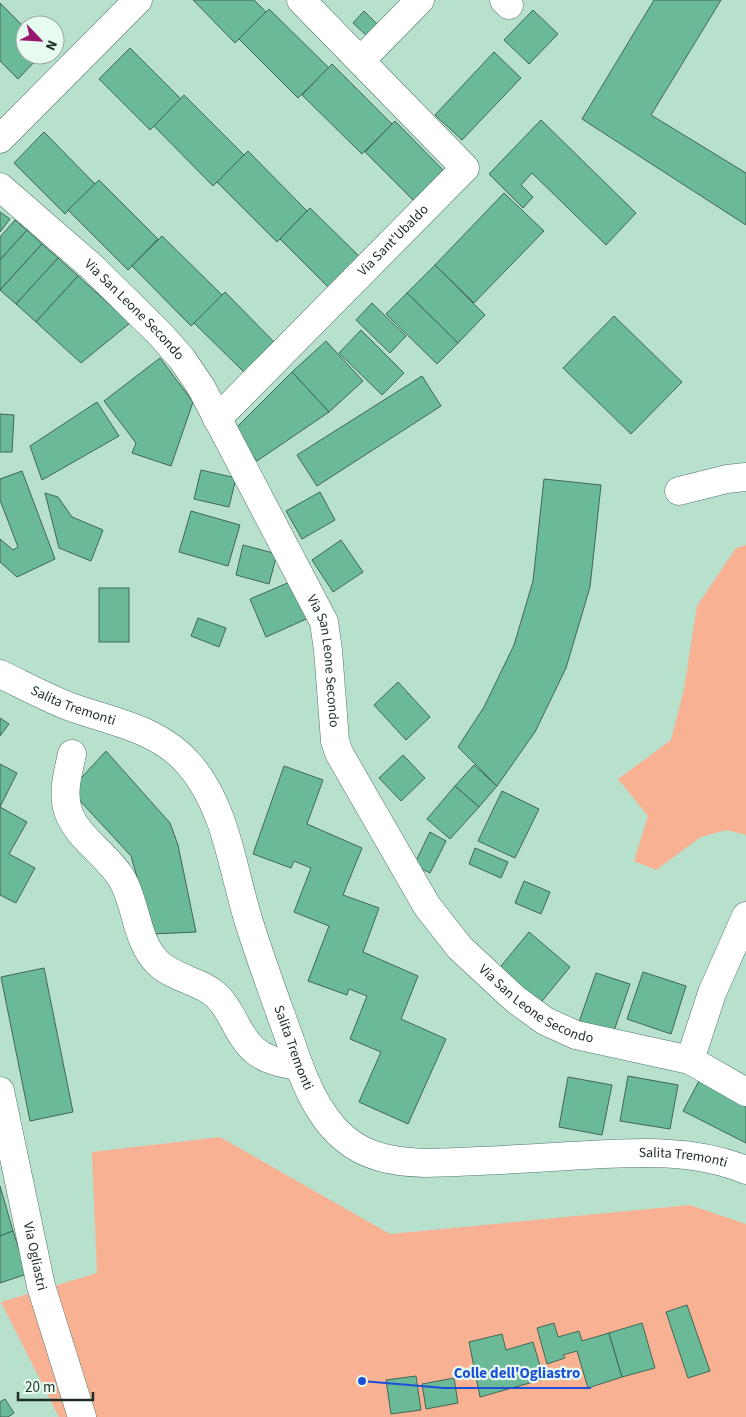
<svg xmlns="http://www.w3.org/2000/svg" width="746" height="1417" font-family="'Source Sans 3',sans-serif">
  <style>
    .green { fill: #f8b293 }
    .building { fill: #6aba98; stroke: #416656 }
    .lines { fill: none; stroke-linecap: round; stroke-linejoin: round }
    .minor-casing { stroke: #507665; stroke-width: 29 }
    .minor { stroke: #fff; stroke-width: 28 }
    .labels { text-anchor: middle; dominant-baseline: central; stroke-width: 4.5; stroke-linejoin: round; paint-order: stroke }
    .street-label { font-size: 14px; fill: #1e2e26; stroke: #e7fbf1 }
    .leader { fill: none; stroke: #1d4ed8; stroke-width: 2 }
    .callout-dot { fill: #1d4ed8; stroke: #e7fbf1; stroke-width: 2 }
    .callout-label { font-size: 15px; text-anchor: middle; font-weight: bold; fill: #1d4ed8; stroke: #e7fbf1; stroke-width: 4.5; stroke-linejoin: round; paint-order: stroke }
  </style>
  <rect width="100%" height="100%" fill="#b7e0cd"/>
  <g class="green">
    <polygon points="746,545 746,835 726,830 701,837 656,870 634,861 648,816 618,779 671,740 684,689 697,606 736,548"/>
    <polygon points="220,1137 390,1234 690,1205 746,1224 746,1417 59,1417 1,1302 97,1273 92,1152"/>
  </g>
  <g class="building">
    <polygon points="193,0 254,0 266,12 235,43"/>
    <polygon points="654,0 721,0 651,115 746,173 746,225 582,119"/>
    <polygon points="0,3 25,28 25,55 41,55 18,79 0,61"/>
    <polygon points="269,9 329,68 298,98 239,39"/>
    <polygon points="533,10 558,34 529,64 504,40"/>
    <polygon points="364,11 378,25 367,36 353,23"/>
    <polygon points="130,48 181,99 150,130 99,79"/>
    <polygon points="494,52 521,78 462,140 435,115"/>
    <polygon points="332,64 392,124 362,154 302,95"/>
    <polygon points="184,95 244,155 213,186 154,126"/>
    <polygon points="541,120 636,213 606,245 532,173 521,185 533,197 523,208 489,174"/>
    <polygon points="395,121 446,173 416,203 365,152"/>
    <polygon points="44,132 95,184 65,214 14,163"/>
    <polygon points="248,151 307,211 277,242 217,182"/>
    <polygon points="99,180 158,239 128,270 68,210"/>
    <polygon points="504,193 544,231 474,303 435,265"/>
    <polygon points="310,208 362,259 331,290 280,239"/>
    <polygon points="0,212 10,219 0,232"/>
    <polygon points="15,220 27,230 0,260 0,237"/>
    <polygon points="27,230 42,244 0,290 0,260"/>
    <polygon points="162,236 222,295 191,326 132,266"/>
    <polygon points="42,244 58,258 16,304 0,290"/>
    <polygon points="58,258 78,276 36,322 16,304"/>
    <polygon points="435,265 485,315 458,343 407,293"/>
    <polygon points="78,276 130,323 81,363 36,322"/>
    <polygon points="225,292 276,344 246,374 194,323"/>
    <polygon points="407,293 458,343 437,364 386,314"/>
    <polygon points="372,303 406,336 390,353 356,320"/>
    <polygon points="614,316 682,382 631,434 563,368"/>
    <polygon points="361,330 404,373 382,395 339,353"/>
    <polygon points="326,341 363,381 329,412 292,372"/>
    <polygon points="160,358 193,402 171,466 132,453 136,443 104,401"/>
    <polygon points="292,372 329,412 257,461 232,432"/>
    <polygon points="422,376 441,406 317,486 297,455"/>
    <polygon points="97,402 119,436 42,480 30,446"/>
    <polygon points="0,414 14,415 12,452 0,452"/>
    <polygon points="201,470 236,478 229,507 194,499"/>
    <polygon points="22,471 55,559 17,577 0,562 0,539 13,550 18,547 0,500 0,479"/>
    <polygon points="544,479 601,485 590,587 566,668 535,732 497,786 458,747 484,707 514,645 533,581"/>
    <polygon points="320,492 335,520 302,539 286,511"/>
    <polygon points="45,493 58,497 72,517 103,530 91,561 59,548"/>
    <polygon points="191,511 240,525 228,566 179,552"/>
    <polygon points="341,540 363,572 333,592 312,560"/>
    <polygon points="243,545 277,554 269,584 236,575"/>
    <polygon points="297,579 313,616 266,637 250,599"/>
    <rect x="99" y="588" width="30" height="54"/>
    <polygon points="198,618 226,628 219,647 191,636"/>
    <polygon points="398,682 430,717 406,740 374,705"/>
    <polygon points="0,718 9,724 0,736"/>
    <polygon points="106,751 170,823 178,845 196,932 153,934 131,856 70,790"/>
    <polygon points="403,755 425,778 401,801 379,778"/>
    <polygon points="0,764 17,773 0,807 27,822 9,854 35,868 16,903 0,895"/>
    <polygon points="474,765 497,786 479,807 455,786"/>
    <polygon points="284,766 323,780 307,824 362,848 343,895 379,908 363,952 418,976 401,1019 446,1039 408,1124 359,1102 381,1052 350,1039 367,996 349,989 347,995 308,981 329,926 294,912 311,868 294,861 291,868 253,854"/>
    <polygon points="455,786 479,807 450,839 427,819"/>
    <polygon points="502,791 539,809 515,858 478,841"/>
    <polygon points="430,832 446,841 430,873 414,865"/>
    <polygon points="475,848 508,862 501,878 469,864"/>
    <polygon points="524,881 550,892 541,914 515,903"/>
    <polygon points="529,932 570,967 538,1006 497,971"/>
    <polygon points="44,968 73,1112 30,1121 1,977"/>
    <polygon points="643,972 686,986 671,1034 627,1019"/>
    <polygon points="596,973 630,984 612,1037 578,1025"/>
    <polygon points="628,1076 678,1085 670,1129 620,1121"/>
    <polygon points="568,1077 612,1085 602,1135 559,1127"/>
    <polygon points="699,1081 746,1105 746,1143 683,1111"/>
    <polygon points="0,1186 13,1231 0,1236"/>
    <polygon points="13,1231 27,1274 0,1283 0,1236"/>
    <polygon points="687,1305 710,1371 688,1378 666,1312"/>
    <polygon points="554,1323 558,1337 579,1331 582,1341 609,1333 622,1377 588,1388 577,1351 563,1355 565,1358 547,1364 537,1328"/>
    <polygon points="642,1323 655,1368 622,1377 609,1333"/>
    <polygon points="502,1334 506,1350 533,1342 544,1379 480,1397 469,1342"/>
    <polygon points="416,1376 421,1410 391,1414 386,1380"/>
    <polygon points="454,1378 458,1403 426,1409 422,1384"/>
    <polygon points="5,1399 14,1413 8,1417 0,1417 0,1402"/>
  </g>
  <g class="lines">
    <defs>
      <g id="minor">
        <polyline points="504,0 509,5"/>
        <polyline points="361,60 420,0"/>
        <polyline points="0,139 138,0"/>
        <path id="s1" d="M0 187 92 267 160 334 182 359 201 387 324 622 328 650 335 741 339 753 427 906 460 948 515 999 545 1021 576 1035 690 1060 746 1092"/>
        <path id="s2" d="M217 419 465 168 301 0"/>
        <polyline points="679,491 727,479 746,477"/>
        <path id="s3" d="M0 674C23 685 45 697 68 706 111 722 158 728 189 764 227 808 232 869 249 922 261 961 276 1001 290 1040 301 1073 316 1115 344 1138 367 1158 396 1162 425 1163 473 1162 521 1159 569 1156 629 1153 690 1147 746 1170"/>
        <path d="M72 754C68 773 62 792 68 811 77 838 108 855 122 879 137 905 136 942 158 963 175 979 201 981 217 996 230 1009 234 1024 244 1038 256 1058 277 1063 299 1066"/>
        <polyline points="690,1060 712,993 746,916"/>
        <path id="s4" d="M0 1091 41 1286 82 1417"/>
      </g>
    </defs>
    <use href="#minor" class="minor-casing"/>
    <use href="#minor" class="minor"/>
  </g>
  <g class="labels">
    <g class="street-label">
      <text stroke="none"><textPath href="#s2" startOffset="251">Via Sant'Ubaldo</textPath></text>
      <text stroke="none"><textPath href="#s1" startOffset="182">Via San Leone Secondo</textPath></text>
      <text stroke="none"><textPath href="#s1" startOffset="588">Via San Leone Secondo</textPath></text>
      <text stroke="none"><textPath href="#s3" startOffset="80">Salita Tremonti</textPath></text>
      <text stroke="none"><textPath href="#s1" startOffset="1008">Via San Leone Secondo</textPath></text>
      <text stroke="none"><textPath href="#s3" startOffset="515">Salita Tremonti</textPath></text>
      <text stroke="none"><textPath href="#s3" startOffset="965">Salita Tremonti</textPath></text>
      <text stroke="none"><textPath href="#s4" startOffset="169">Via Ogliastri</textPath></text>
    </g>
  </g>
  <path class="leader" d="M362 1381L444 1388H591"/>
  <circle class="callout-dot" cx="362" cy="1381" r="5"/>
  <g class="callout-label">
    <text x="517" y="1378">Colle dell'Ogliastro</text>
  </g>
  <g transform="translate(40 40) rotate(115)"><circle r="24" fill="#e7fbf1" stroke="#97a9a0"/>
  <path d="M0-4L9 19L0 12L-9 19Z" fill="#97176f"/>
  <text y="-8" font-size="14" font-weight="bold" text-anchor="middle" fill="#1e2e26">N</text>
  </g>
  <path d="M18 1392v8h75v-8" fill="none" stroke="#1e2e26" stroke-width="2.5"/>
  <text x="25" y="1392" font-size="15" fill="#1e2e26" stroke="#e7fbf1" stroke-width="4" paint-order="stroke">20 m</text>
</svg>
